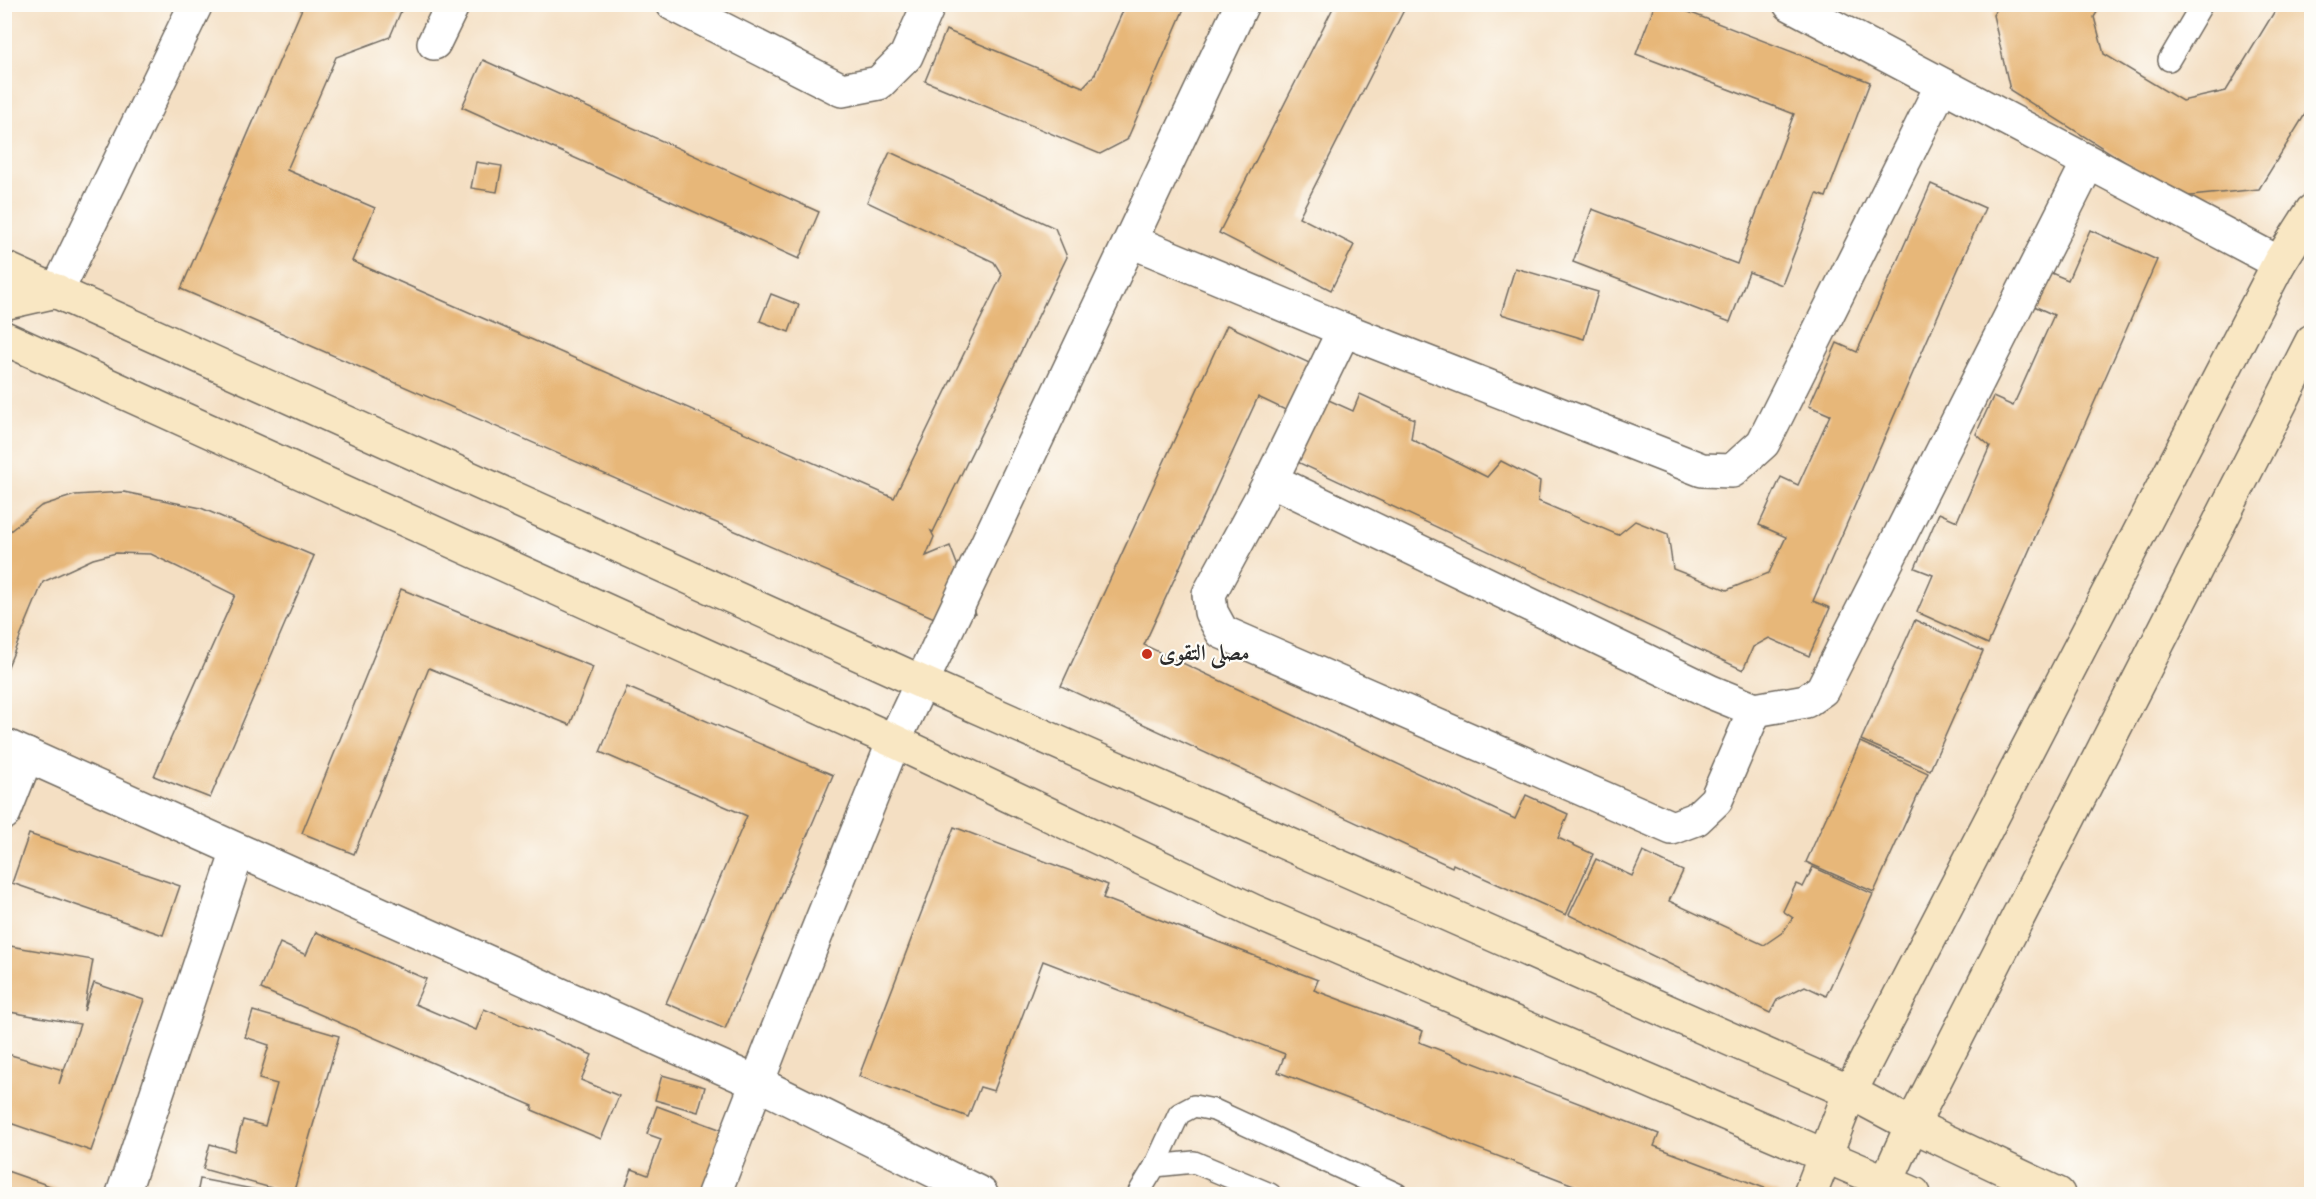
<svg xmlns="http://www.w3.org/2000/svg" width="2316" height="1199" font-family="'IM FELL English',Amiri,serif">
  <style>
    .building { fill: #e7b779 }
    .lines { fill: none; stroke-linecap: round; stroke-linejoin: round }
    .lane-casing { stroke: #716a60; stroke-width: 24 }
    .street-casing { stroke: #716a60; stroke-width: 36 }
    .secondary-casing { stroke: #716a60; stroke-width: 36 }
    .lane { stroke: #fff; stroke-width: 21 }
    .street { stroke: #fff; stroke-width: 33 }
    .secondary { stroke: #f9e7c3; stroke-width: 33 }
    .poi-dot { fill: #c8321e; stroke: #fdfcf7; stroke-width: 2 }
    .labels { text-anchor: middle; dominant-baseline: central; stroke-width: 4.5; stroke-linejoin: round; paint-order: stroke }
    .poi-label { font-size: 22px; font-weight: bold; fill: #2b2b2b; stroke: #fdfcf7; text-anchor: start }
  </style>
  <rect width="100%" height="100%" fill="#fdfcf7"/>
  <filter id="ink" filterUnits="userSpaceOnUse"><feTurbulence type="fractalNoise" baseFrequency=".0167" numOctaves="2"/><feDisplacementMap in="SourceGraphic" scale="12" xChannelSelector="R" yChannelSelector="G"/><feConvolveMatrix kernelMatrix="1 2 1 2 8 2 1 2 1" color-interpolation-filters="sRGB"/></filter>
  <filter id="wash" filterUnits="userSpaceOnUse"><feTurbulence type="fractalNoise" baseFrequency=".008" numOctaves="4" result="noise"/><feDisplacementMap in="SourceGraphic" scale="24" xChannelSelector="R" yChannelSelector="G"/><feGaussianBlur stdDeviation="1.35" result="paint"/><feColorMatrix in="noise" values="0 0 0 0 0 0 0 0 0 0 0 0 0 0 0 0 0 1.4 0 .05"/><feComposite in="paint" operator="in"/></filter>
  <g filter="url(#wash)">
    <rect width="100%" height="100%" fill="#f4dfc3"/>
    <g id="blocks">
      <g class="building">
        <polygon points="304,4 404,4 390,37 336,57 287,170 375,208 352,261 894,498 1002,275 994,262 867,202 890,152 1055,228 1067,257 933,532 931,531 934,537 926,556 950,546 976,614 948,624 181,289"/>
        <polygon points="1126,4 1186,4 1127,140 1100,154 925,81 946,30 1083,87 1095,74"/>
        <polygon points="1335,4 1407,4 1299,217 1354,245 1331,290 1219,233"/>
        <polygon points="1655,4 1668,4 1870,82 1826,197 1817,194 1782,285 1749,272 1730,322 1573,262 1592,209 1737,264 1794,114 1636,54"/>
        <polygon points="2000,4 2102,4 2094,17 2104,54 2182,101 2226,91 2279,4 2312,4 2312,103 2259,189 2181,197 2010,90 1993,15"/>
        <polygon points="483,60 819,212 799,259 462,107"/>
        <polygon points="476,162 502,166 497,192 471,188"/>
        <polygon points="1931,184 1985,208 1813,601 1830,608 1809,656 1769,638 1753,647 1743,670 1293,460 1322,397 1353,411 1360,394 1414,419 1411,439 1487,477 1501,461 1540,481 1538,501 1618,535 1635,521 1668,534 1673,569 1727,590 1769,573 1786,537 1759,525 1781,477 1798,485 1830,415 1809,406 1837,343 1857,352"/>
        <polygon points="2090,230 2157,260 1988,644 1917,612 1933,575 1915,568 1939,513 1957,521 1990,446 1976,434 1993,397 2013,406 2054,315 2034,306 2049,272 2068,280"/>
        <polygon points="1515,268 1598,292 1584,339 1501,314"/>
        <polygon points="771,294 799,305 789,332 760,321"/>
        <polygon points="1227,325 1318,367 1296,415 1258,397 1144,645 1515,819 1526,795 1568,814 1558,838 1593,854 1566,915 1453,864 1452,867 1061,686"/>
        <polygon points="124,492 201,508 314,556 210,798 154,776 235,595 151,554 116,553 93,559 43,582 4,676 4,536 41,506 75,495"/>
        <polygon points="401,589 593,667 570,725 429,668 354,854 302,833"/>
        <polygon points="1915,620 1983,651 1930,770 1861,740"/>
        <polygon points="627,687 833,775 725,1029 666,1003 747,816 600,752"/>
        <polygon points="1860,742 1928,773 1874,892 1806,862"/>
        <polygon points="954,827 1108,885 1103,898 1318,980 1314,990 1423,1031 1419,1042 1659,1134 1654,1146 1780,1194 1597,1194 1278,1072 1285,1054 1043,961 994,1091 980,1087 968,1117 859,1076"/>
        <polygon points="29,834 180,886 163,935 12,883"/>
        <polygon points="1643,852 1683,871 1669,901 1764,945 1783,932 1793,918 1783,911 1796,884 1803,887 1813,867 1873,894 1826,996 1805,986 1777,1000 1770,1013 1569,915 1596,859 1632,876"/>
        <polygon points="316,932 426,979 415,1004 476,1030 484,1009 592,1055 581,1080 619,1096 601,1139 532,1110 533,1106 261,989 280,943 306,955"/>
        <polygon points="10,946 93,960 84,1011 94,983 144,1000 91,1151 4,1121 4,1053 63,1070 59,1084 80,1024 4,1011 4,977"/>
        <polygon points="253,1011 339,1036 293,1194 203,1169 210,1144 234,1151 243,1120 265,1126 277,1084 259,1079 269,1045 245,1037"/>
        <polygon points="662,1075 705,1087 698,1112 655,1100"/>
        <polygon points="657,1106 730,1133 707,1194 623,1194 632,1169 648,1175 661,1139 647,1134"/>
        <polygon points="4,1170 73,1194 4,1194"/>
        <polygon points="200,1179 273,1193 272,1194 197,1194"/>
      </g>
    </g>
  </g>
  <g filter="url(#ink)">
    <use href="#blocks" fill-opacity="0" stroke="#716a60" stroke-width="1.5"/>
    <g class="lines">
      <defs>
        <g id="lane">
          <polyline points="2169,60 2202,4"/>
          <polyline points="1155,1166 1179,1114 1194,1106 1214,1110 1397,1194"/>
          <polyline points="1138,1194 1155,1166 1194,1162 1270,1194"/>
        </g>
        <g id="street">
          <polyline points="673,4 842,90 879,83 906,56 929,4"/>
          <polyline points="1790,4 2279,263"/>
          <polyline points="434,43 453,4"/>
          <polyline points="1131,241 1344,330 1702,470 1732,471 1763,443 1942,85"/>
          <polyline points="57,291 196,4"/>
          <polyline points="1344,330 1271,480 1209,594 1211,612 1222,632 1672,828 1696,819 1716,800 1755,710"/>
          <polyline points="1271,480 1711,692 1755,710 1806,701 1822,690 2088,163"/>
          <polyline points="4,745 757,1083 981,1194"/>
          <polyline points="4,813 27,755"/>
          <polyline points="123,1194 238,851"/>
          <polyline points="714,1194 776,1034 894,741 1242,4"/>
        </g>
        <g id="secondary">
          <polyline points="4,268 921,682 1850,1092 1912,1125 2058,1194"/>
          <polyline points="4,303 57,291"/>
          <polyline points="4,338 894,741 1253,911 1914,1194"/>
          <polyline points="1810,1194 1850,1092 2279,263 2312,211"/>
          <polyline points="1881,1194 1912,1125 2312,341"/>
        </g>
      </defs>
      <use href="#lane" class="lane-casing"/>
      <use href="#street" class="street-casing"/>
      <use href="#secondary" class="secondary-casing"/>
      <use href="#lane" class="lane"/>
      <use href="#street" class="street"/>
      <use href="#secondary" class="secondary"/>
    </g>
  </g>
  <circle class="poi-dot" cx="1147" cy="654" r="6"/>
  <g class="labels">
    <g class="poi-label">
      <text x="1159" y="654">مصلى التقوى</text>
    </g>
  </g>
  <rect width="2316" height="1199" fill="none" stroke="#fdfcf7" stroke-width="24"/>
</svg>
